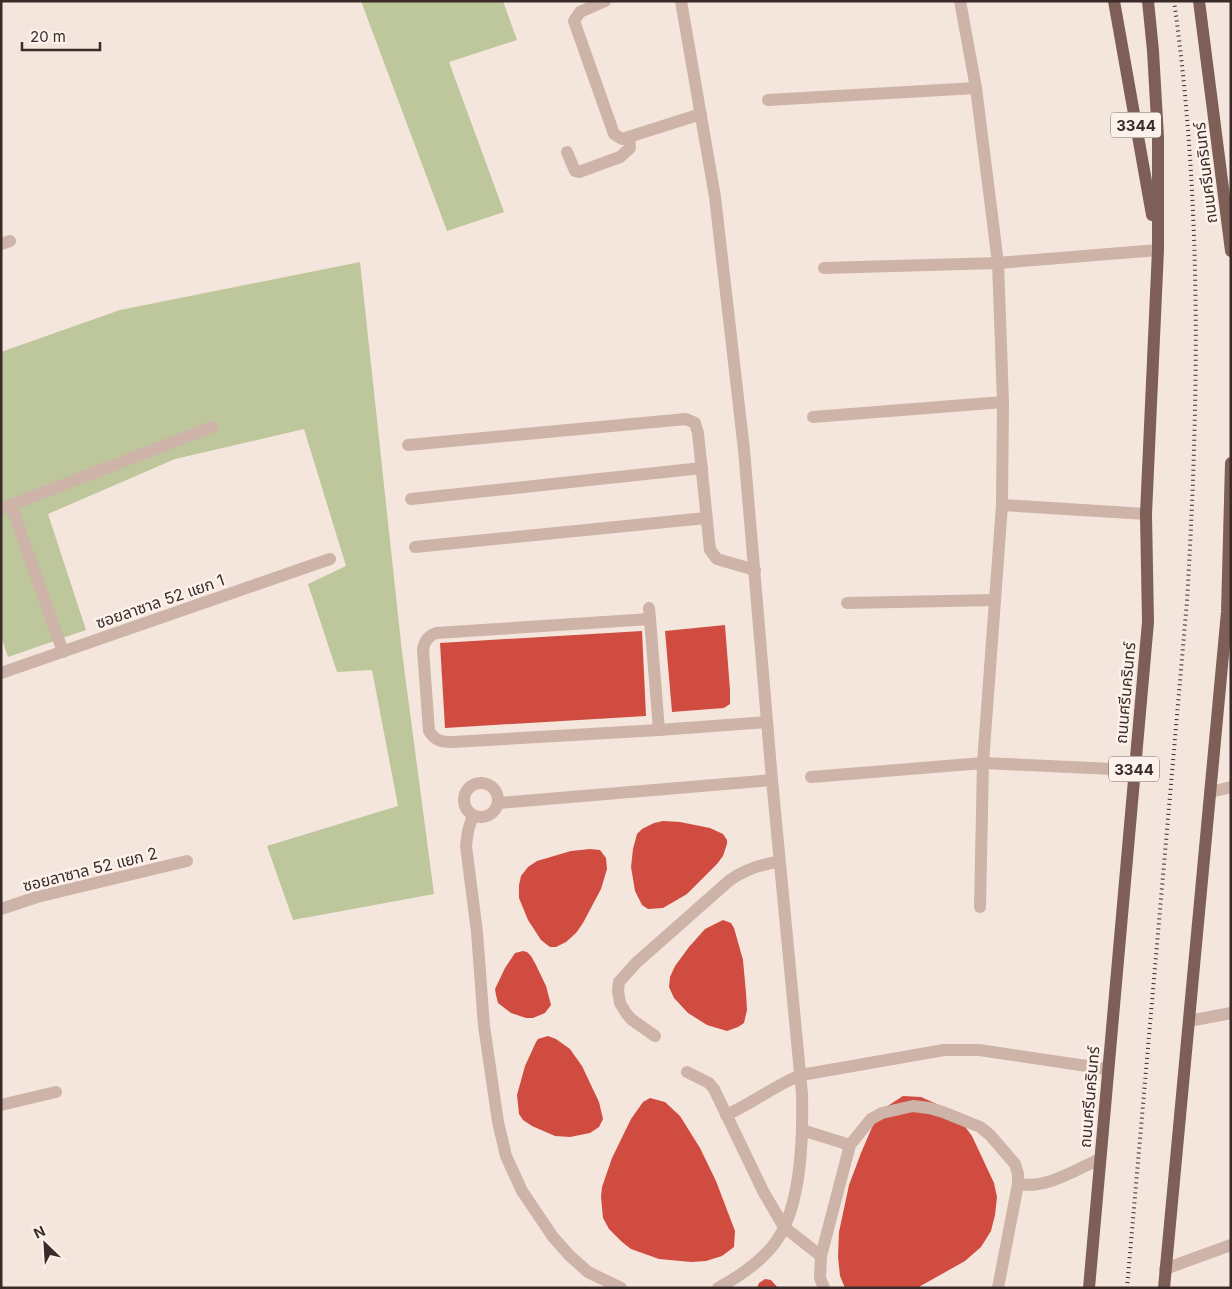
<svg xmlns="http://www.w3.org/2000/svg" width="1232" height="1289" font-family="Inter,'Noto Sans Thai',sans-serif">
  <style>
    .green { fill: #bec69c }
    .building { fill: #d04c40 }
    .lines { fill: none; stroke-linecap: round; stroke-linejoin: round }
    .minor { stroke: #ceb3a8; stroke-width: 12 }
    .major { stroke: #7e5f58; stroke-width: 12 }
    .rail { stroke: #3a2b29; stroke-width: 4; stroke-dasharray: 1 4; stroke-linecap: butt }
    .labels { text-anchor: middle; dominant-baseline: central; stroke-width: 5; stroke-linejoin: round; paint-order: stroke }
    .shield { fill: #fcf1eb; stroke: #746663; stroke-width: 1 }
    .shield-label { font-size: 15px; font-weight: bold; fill: #3a2b29 }
    .street-label { font-size: 16px; fill: #3a2b29; stroke: #fcf1eb }
  </style>
  <rect width="100%" height="100%" fill="#f5e6dd"/>
  <g class="green">
    <polygon points="361,1 503,1 517,40 449,62 504,212 447,231"/>
    <polygon points="360,262 402,652 434,894 293,920 267,846 398,806 372,670 337,672 308,584 346,566 304,429 175,459 48,514 86,630 8,657 1,636 1,352 120,310"/>
  </g>
  <g class="building">
    <polygon points="725,625 730,690 730,704 724,708 672,712 665,631"/>
    <polygon points="642,631 646,716 445,728 440,643"/>
    <polygon points="663,821 680,822 710,828 723,834 727,840 727,844 723,856 717,864 687,894 663,908 648,909 642,905 635,891 631,867 633,849 637,834 642,829 654,823"/>
    <polygon points="590,849 600,850 606,858 607,869 601,889 583,923 576,933 566,942 556,947 550,947 541,940 528,920 519,898 519,885 521,876 528,867 537,861 571,851"/>
    <polygon points="723,920 731,923 734,928 743,960 746,993 747,1010 744,1023 738,1027 727,1031 707,1025 688,1013 674,998 669,987 670,977 675,966 689,947 705,929"/>
    <polygon points="523,951 527,952 531,956 536,965 546,986 550,1001 551,1005 545,1013 533,1018 526,1018 511,1013 498,1003 496,995 495,989 505,968 515,953"/>
    <polygon points="548,1036 556,1039 570,1049 582,1066 599,1102 603,1119 599,1127 590,1133 570,1137 555,1136 532,1126 523,1120 519,1114 517,1095 525,1066 536,1042 538,1039"/>
    <polygon points="903,1096 921,1097 939,1105 963,1124 972,1136 994,1183 997,1197 995,1215 991,1231 981,1247 965,1261 917,1288 845,1288 840,1276 838,1257 839,1232 849,1185 861,1153 873,1125 886,1107"/>
    <polygon points="650,1098 665,1102 680,1116 700,1148 716,1181 735,1231 734,1247 722,1256 706,1261 691,1262 659,1259 631,1249 622,1242 609,1229 603,1218 601,1197 602,1187 612,1158 631,1119 643,1102"/>
    <polygon points="765,1279 771,1280 778,1288 757,1288 759,1283"/>
  </g>
  <g class="lines">
    <g class="minor">
      <polyline points="605,1 580,12 574,21 614,134 622,139 701,114"/>
      <path d="M681 1 715 197 744 450 772 780 802 1094C803 1137 802 1203 777 1240 763 1261 740 1276 718 1288"/>
      <polyline points="976,88 998,263 1003,402 1002,505 983,763 980,907"/>
      <polyline points="768,100 976,88 960,1"/>
      <polyline points="567,152 575,171 579,172 620,157 630,148 629,137"/>
      <polyline points="1,244 10,241"/>
      <polyline points="824,268 998,263 1158,250"/>
      <polyline points="813,417 1003,402"/>
      <polyline points="408,445 686,419 695,423 698,433 710,550 717,559 755,570"/>
      <polyline points="411,499 702,468"/>
      <polyline points="11,505 212,427"/>
      <polyline points="1002,505 1146,514"/>
      <polyline points="1,508 11,505 63,652"/>
      <polyline points="415,547 706,518"/>
      <polyline points="847,603 995,600"/>
      <path d="M649 608 650 619 436 633C428 636 424 641 423 650L429 731C435 741 442 742 452 742L659 730 767 722"/>
      <polyline points="650,619 659,730"/>
      <polyline points="1,673 330,559"/>
      <polyline points="811,777 983,763 1134,770"/>
      <circle cx="481" cy="800" r="17"/>
      <polyline points="1210,792 1231,787"/>
      <polyline points="499,803 772,780"/>
      <polyline points="473,815 468,831 466,846 477,932 484,1026 498,1122 506,1156 522,1191 553,1237 570,1256 588,1272 621,1288"/>
      <polyline points="1,909 37,897 187,861"/>
      <polyline points="1189,1021 1231,1013"/>
      <path d="M655 1036 631 1019 626 1013 620 1003 618 991 619 982 636 963 730 880C746 869 760 864 779 862"/>
      <polyline points="687,1072 709,1083 714,1089 763,1191 784,1227 821,1256"/>
      <polyline points="1,1105 56,1092"/>
      <path d="M726 1115C752 1104 775 1085 801 1075L944 1050H979L1107 1069"/>
      <polyline points="802,1130 850,1145"/>
      <path d="M1018 1184C1047 1189 1075 1170 1100 1159"/>
      <polyline points="1165,1269 1231,1245"/>
      <polyline points="824,1288 820,1278 821,1256 850,1145 871,1119 882,1113 913,1106 929,1108 943,1112 980,1127 990,1135 1015,1164 1018,1174 1018,1184 998,1288"/>
    </g>
    <g class="major">
      <polyline points="1114,1 1152,215"/>
      <polyline points="1199,1 1231,251"/>
      <polyline points="1089,1288 1148,622 1146,514 1158,250 1158,137 1153,51 1148,1"/>
      <polyline points="1164,1288 1227,612 1231,463"/>
    </g>
    <path class="rail" d="M1127 1288 1187 601C1199 401 1202 200 1174 1"/>
  </g>
  <g class="labels">
    <g class="shield">
      <rect x="1111" y="112.5" width="50" height="25" rx="4"/>
      <rect x="1109" y="756.5" width="50" height="25" rx="4"/>
    </g>
    <g class="shield-label">
      <text x="1136" y="125">3344</text>
      <text x="1134" y="769">3344</text>
    </g>
    <g class="street-label">
      <text transform="translate(1205 173) rotate(-97)">ถนนศรีนครินทร์</text>
      <text transform="translate(160 601) rotate(-19)">ซอยลาซาล 52 แยก 1</text>
      <text transform="translate(1125 693) rotate(-85)">ถนนศรีนครินทร์</text>
      <text transform="translate(90 869) rotate(-14)">ซอยลาซาล 52 แยก 2</text>
      <text transform="translate(1089 1097) rotate(-85)">ถนนศรีนครินทร์</text>
    </g>
  </g>
  <rect width="1232" height="1289" fill="none" stroke="#3a2b29" stroke-width="5"/>
  <g transform="translate(45 1244) rotate(335)" stroke="#fcf1eb" stroke-width="4" paint-order="stroke">
  <path d="M0-4L9 19L0 12L-9 19Z" fill="#3a2b29"/>
  <text y="-8" font-size="14" font-weight="bold" text-anchor="middle" fill="#3a2b29">N</text>
  </g>
  <path d="M22 42v8h78v-8" fill="none" stroke="#3a2b29" stroke-width="2.5"/>
  <text x="30" y="42" font-size="15" fill="#3a2b29" stroke="#fcf1eb" stroke-width="4" paint-order="stroke">20 m</text>
</svg>
